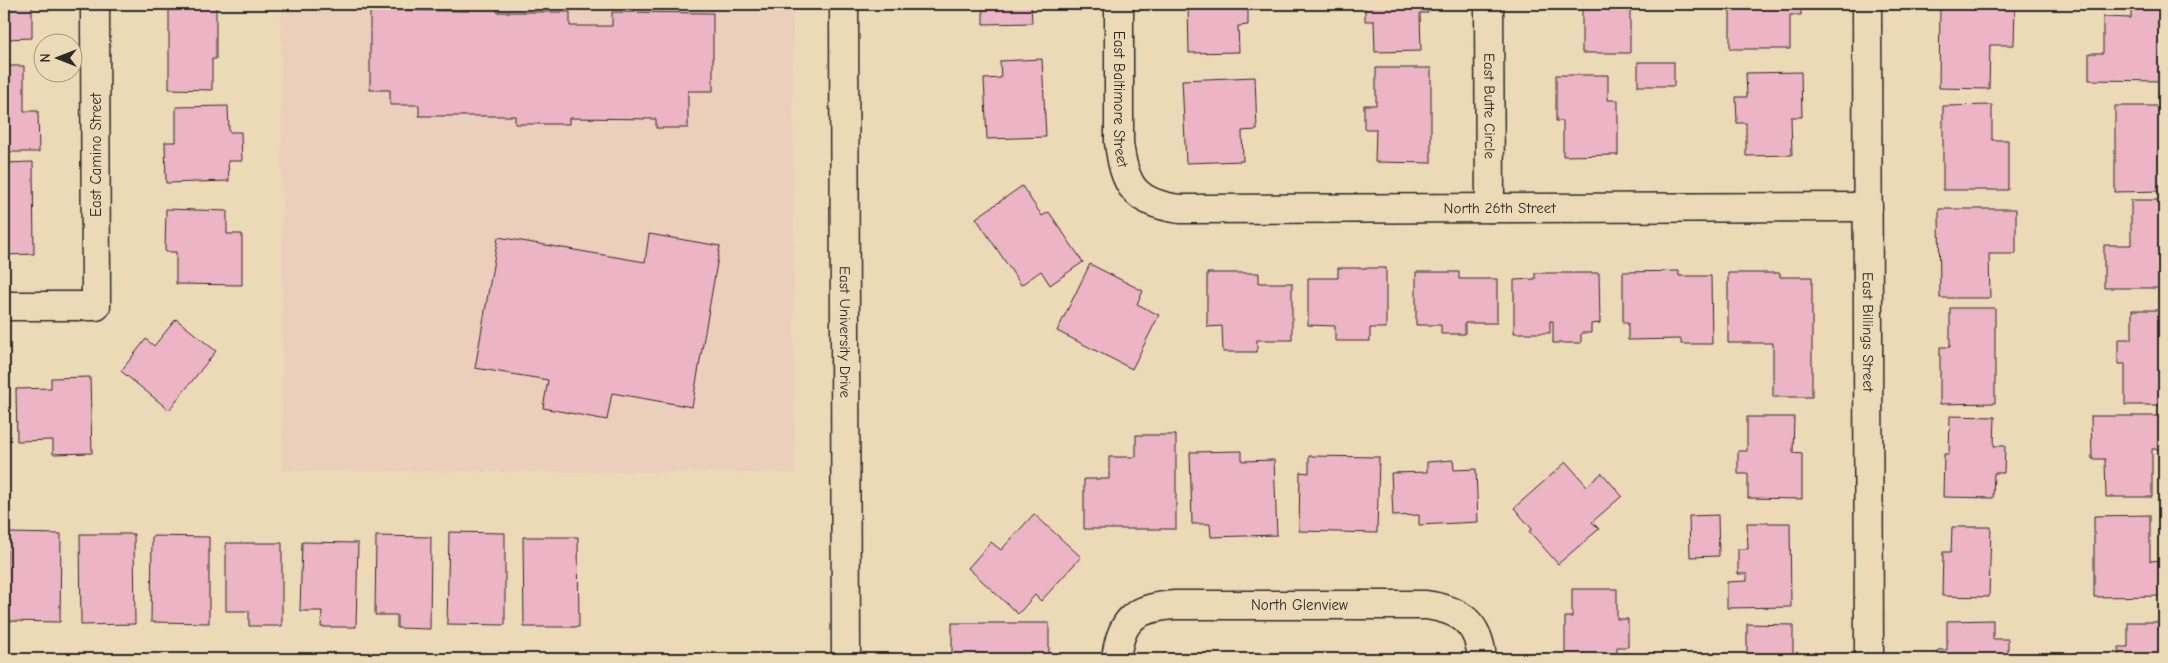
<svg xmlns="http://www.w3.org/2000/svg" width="2168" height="663" font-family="'Comic Neue',sans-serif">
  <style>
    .built { fill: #eccfbb }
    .building { fill: #edb4c5; stroke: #2b2b2b }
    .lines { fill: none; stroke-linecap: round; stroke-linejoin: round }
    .minor-casing { stroke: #2b2b2b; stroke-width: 31 }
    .secondary-casing { stroke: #2b2b2b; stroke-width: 31 }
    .minor { stroke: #ecdab7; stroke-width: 28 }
    .secondary { stroke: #ecdab7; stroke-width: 28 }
    .labels { text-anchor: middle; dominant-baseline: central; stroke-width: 5; stroke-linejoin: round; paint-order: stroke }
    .street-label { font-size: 15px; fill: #2b2b2b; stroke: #ecdab7 }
  </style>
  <rect width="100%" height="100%" fill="#ecdab7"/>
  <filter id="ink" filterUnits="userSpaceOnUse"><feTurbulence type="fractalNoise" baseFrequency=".02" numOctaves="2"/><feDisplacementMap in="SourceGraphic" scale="10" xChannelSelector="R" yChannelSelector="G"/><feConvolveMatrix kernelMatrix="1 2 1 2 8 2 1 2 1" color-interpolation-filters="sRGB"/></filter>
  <g filter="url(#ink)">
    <polygon class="built" points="281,4 793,4 795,473 282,471"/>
    <g class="building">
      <polygon points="4,4 32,4 32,38 4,39"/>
      <polygon points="169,4 216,4 216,59 212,59 212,90 169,89"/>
      <polygon points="469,4 497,4 497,12 570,12 570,26 612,26 612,12 713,13 713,91 688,91 688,128 656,128 656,119 569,118 569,124 515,124 515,116 419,116 419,105 390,105 390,90 370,90 370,10 469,11"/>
      <polygon points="983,4 1031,4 1032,23 983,24"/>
      <polygon points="1188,4 1248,4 1248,25 1238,26 1239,52 1189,53"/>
      <polygon points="1365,4 1428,4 1428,13 1420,13 1421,51 1375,52 1374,21 1365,21"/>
      <polygon points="1555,4 1630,4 1630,53 1582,53 1582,5 1556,6"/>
      <polygon points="1730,4 1801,4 1801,15 1790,15 1790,49 1730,49"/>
      <polygon points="1940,4 2015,4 2014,45 1990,45 1989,89 1939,88"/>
      <polygon points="2131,4 2164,4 2164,81 2089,80 2089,53 2103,53 2103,17 2131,18"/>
      <polygon points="1042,59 1046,137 987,139 984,79 1001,78 1000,61"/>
      <rect x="1638" y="62" width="36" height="24"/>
      <polygon points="4,66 24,66 24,111 38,111 39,152 4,152"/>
      <polygon points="1376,68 1431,68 1431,163 1375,162 1376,129 1364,129 1364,105 1376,105"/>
      <polygon points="1801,72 1802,117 1791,117 1792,155 1746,156 1746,123 1737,123 1736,97 1747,97 1746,73"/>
      <polygon points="1556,75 1608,75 1608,100 1618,100 1618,155 1563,156 1563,121 1556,121"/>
      <polygon points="1255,77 1257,130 1242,131 1243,161 1186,163 1182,80"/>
      <polygon points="1992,105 1992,140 2008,140 2008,190 1943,190 1943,106"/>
      <polygon points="228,106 229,132 241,132 242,161 228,161 229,181 166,183 165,142 176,142 176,107"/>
      <polygon points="2115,106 2164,106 2164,191 2115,192"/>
      <polygon points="33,162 34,254 4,255 4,163"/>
      <polygon points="1022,186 1042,216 1049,212 1083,262 1050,285 1041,271 1021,285 976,218"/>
      <polygon points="2131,200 2164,200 2164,288 2104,288 2104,245 2131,245"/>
      <polygon points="166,209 227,211 227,234 242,234 242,285 176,284 176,252 165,252"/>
      <polygon points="1939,209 2016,209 2016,254 1989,254 1990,298 1940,298"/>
      <polygon points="649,234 720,246 692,407 612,393 607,420 543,408 548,380 475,368 498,237 645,262"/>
      <polygon points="1090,264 1143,291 1137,304 1159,315 1132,369 1057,331"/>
      <polygon points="1338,268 1386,268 1386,328 1370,328 1370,341 1335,341 1335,326 1308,325 1308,278 1338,278"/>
      <polygon points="1679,271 1679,276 1711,276 1712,344 1681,344 1681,339 1628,340 1628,323 1623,323 1623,272"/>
      <polygon points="1416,272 1459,272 1459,279 1497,279 1497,323 1465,323 1465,334 1441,334 1441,325 1416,325"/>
      <polygon points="1207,273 1259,273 1259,283 1292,283 1292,340 1257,340 1257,352 1223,352 1222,326 1207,327"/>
      <polygon points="1535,273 1599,273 1600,323 1591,324 1591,333 1581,333 1581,343 1553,343 1553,321 1550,321 1550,333 1514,333 1514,280 1535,279"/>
      <polygon points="1728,273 1780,273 1780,277 1812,277 1812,397 1773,397 1773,343 1728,343"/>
      <polygon points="1950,308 1995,308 1995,403 1940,404 1940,347 1950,347"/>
      <polygon points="2132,310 2164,310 2164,405 2125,405 2125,364 2118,364 2118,339 2132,339"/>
      <polygon points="176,319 216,351 169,410 121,371 146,339 154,346"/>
      <polygon points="90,377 92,453 53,454 53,440 17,441 16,389 51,388 51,378"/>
      <polygon points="1950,416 1995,417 1994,446 2005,446 2004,473 1994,473 1993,498 1943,497 1944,454 1949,454"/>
      <polygon points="2091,416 2164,416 2164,449 2152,449 2152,497 2106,497 2105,459 2092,459"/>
      <polygon points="1747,417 1794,417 1793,453 1802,454 1802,499 1748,498 1748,474 1738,474 1738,451 1747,451"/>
      <polygon points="1136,435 1176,435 1176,529 1084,529 1084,479 1109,479 1109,457 1136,457"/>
      <polygon points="1242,451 1242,461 1274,460 1277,535 1211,537 1210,524 1192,524 1190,452"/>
      <polygon points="1309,456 1379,457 1377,533 1299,531 1300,472 1309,473"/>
      <polygon points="1453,460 1454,470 1476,469 1478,522 1419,525 1419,515 1393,516 1391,473 1427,472 1427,462"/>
      <polygon points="1566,462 1587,486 1602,473 1622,496 1592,522 1599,529 1558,564 1529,531 1532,529 1514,508"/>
      <polygon points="1034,514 1081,557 1041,601 1035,595 1018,614 968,568 991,542 1001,550"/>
      <polygon points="1718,515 1719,556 1690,557 1689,516"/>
      <polygon points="2150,515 2150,561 2164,560 2164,596 2094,597 2094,516"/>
      <polygon points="1747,523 1790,523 1791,607 1727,608 1727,582 1747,581 1747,574 1738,574 1738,549 1748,549"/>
      <polygon points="1952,527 1991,527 1989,597 1942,596 1943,552 1951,552"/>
      <polygon points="449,532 505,533 505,625 447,624"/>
      <polygon points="7,533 61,534 60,622 6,621"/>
      <polygon points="80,534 134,534 135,624 81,625"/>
      <polygon points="152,536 209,537 209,623 151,622"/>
      <polygon points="376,536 431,537 430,629 397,628 397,615 375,615"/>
      <polygon points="523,537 578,537 579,627 524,627"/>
      <polygon points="302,542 358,543 356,627 321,627 322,611 300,611"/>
      <polygon points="226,543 282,543 282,626 249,626 249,611 226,611"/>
      <polygon points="1572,589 1617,589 1617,619 1628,619 1628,647 1617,647 1617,659 1565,659 1565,617 1572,617"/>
      <polygon points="1993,620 1993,639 2008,639 2008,659 1938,659 1938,650 1947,650 1947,621"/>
      <polygon points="2128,622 2164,622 2164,659 2119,659 2119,647 2128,647"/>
      <rect x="952" y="623" width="97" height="36"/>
      <polygon points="1747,624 1793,625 1793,659 1737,659 1737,657 1747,657"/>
      <polygon points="1231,657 1231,659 1194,659"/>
      <polygon points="1339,658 1415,659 1339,659"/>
    </g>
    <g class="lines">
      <defs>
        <g id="minor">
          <path id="s1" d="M1119 4V142C1124 186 1135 203 1180 209L1868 207"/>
          <path id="s2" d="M1489 4 1490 208"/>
          <path id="s3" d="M1867 4 1869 659"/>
          <polyline points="4,306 96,306 95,4"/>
          <path id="s4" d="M1116 659C1121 618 1135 608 1175 605H1426C1461 610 1479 623 1482 659"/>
        </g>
        <g id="secondary">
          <path id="s5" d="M844 4 846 659"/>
        </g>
      </defs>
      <use href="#minor" class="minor-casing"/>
      <use href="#secondary" class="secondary-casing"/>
      <use href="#minor" class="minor"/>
      <use href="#secondary" class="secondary"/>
    </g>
  </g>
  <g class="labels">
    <g class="street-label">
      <text stroke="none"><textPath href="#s1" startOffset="95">East Baltimore Street</textPath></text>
      <text stroke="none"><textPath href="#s2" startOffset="102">East Butte Circle</textPath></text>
      <text transform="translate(96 155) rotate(-90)">East Camino Street</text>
      <text stroke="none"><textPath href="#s1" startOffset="559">North 26th Street</textPath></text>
      <text stroke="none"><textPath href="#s3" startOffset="328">East Billings Street</textPath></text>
      <text stroke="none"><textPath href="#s5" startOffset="328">East University Drive</textPath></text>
      <text stroke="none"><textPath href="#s4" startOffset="215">North Glenview</textPath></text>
    </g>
  </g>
  <rect width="2168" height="663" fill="none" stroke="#ecdab7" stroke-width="20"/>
  <rect x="10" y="10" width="2148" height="643" fill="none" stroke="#2b2b2b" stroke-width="2" filter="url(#ink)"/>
  <g transform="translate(58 58) rotate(270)"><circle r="24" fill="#ecdab7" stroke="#9f947f"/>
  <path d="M0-4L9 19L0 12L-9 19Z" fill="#2b2b2b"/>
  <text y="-8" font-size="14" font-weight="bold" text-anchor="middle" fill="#2b2b2b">N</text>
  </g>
</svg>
